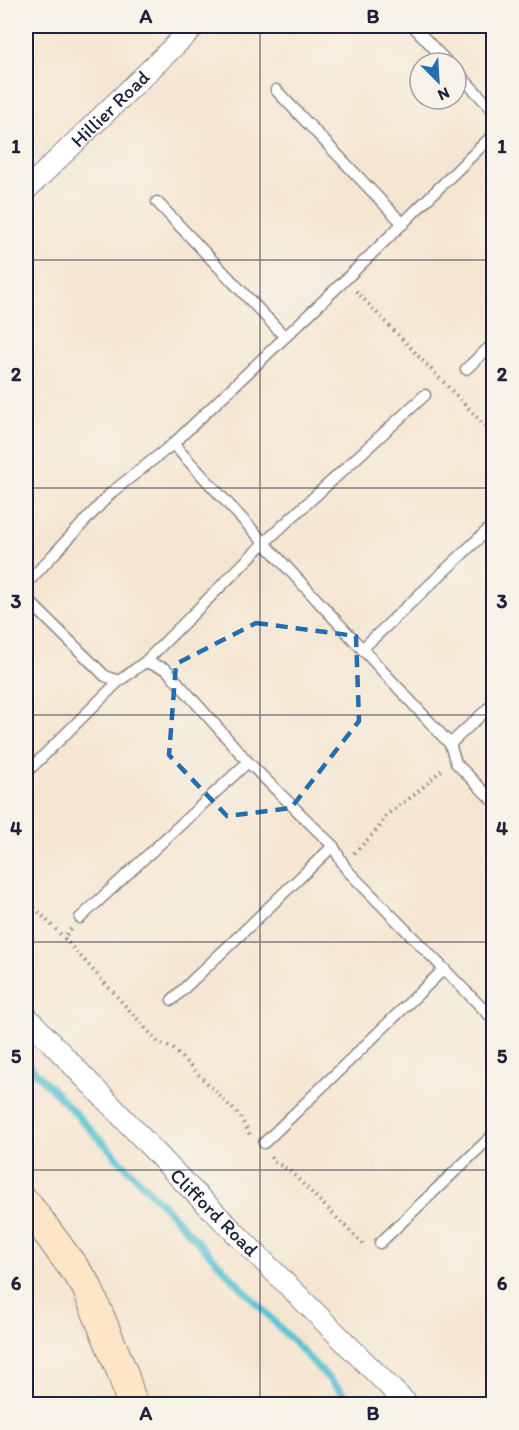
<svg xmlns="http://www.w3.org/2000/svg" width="519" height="1430" font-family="Itim,sans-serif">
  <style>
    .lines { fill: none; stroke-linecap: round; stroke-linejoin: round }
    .stream { stroke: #59c2d5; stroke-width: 7 }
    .service-casing { stroke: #8c8486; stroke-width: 13 }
    .minor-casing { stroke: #8c8486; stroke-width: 23 }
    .secondary-casing { stroke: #8c8486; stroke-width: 32 }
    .path { stroke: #8c8486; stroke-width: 4; stroke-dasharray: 1.5 4.5; stroke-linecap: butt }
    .service { stroke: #fff; stroke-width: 10 }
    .minor { stroke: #fff; stroke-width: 21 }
    .secondary { stroke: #fde5c5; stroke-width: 30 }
    .marked { fill: none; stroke: #1f6fb2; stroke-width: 4.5; stroke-dasharray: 12 8; stroke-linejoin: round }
    .grid { fill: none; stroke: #22223b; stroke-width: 1.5; stroke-opacity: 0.55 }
    .labels { text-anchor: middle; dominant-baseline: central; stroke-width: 5; stroke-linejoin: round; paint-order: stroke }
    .street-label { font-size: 20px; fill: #22223b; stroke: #f7f3e8 }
    .neatline { fill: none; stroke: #22223b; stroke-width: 2 }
    .grid-label { font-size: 20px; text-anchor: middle; font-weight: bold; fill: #22223b }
  </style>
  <rect width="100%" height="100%" fill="#f7f3e8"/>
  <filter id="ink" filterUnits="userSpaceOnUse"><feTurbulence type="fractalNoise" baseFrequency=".0167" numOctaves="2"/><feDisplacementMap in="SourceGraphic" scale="12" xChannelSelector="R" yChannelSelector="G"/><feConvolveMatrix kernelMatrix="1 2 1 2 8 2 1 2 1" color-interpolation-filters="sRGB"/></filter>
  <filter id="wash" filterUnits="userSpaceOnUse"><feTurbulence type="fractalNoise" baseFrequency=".008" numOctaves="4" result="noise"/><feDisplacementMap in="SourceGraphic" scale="24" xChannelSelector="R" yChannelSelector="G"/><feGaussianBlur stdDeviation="1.35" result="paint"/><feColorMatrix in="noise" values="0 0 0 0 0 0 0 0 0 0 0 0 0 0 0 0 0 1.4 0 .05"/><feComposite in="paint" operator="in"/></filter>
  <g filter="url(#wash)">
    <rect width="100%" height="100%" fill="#f5e6d2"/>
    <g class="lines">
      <polyline class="stream" points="26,1062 353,1404"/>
    </g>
  </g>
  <g filter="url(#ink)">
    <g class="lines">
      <defs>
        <g id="service">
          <polyline points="413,26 448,63"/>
          <polyline points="456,71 494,111"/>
          <polyline points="276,90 403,224"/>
          <polyline points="157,202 285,337"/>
          <polyline points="466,369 494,343"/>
          <polyline points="173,444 450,744 456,763 494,802"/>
          <polyline points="26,584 112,492 173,444 345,280 494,134"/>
          <polyline points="26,598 105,676 119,681 145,662 166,669 248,762 333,846 346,869 494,1020"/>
          <polyline points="362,649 494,524"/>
          <polyline points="145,662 264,543 425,395"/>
          <polyline points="450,744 494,703"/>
          <polyline points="26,773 119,681"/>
          <polyline points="80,918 248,762"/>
          <polyline points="172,1000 333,846"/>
          <polyline points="264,1143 444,969"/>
          <polyline points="380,1243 494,1134"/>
        </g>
        <g id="minor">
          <path id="s1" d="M26 190 195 26"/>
          <path id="s2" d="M26 1016 182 1180 407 1404"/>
        </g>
        <polyline id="secondary" points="26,1204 37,1218 86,1285 123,1374 132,1404"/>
      </defs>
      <use href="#service" class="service-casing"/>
      <use href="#minor" class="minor-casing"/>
      <use href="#secondary" class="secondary-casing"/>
      <g class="path">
        <polyline points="356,291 494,435"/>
        <polyline points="354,853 378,829 386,815 414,795 443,769"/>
        <polyline points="26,899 64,938"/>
        <polyline points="71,929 64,938 158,1042 173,1049 239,1115 250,1135"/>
        <polyline points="271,1157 273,1161 289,1170 365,1246"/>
      </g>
      <use href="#service" class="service"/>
      <use href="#minor" class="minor"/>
      <use href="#secondary" class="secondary"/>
    </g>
  </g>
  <path class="marked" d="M256 623 356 636 359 721 291 808 227 816 169 755 176 664Z"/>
  <path class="grid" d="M260 26V1404M26 260H494M26 488H494M26 715H494M26 942H494M26 1170H494"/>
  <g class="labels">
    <g class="street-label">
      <text stroke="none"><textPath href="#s1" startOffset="117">Hillier Road</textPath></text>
      <text stroke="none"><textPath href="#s2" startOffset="272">Clifford Road</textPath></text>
    </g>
  </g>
  <rect width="519" height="1430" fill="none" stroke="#f7f3e8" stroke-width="66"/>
  <g transform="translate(438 81) rotate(156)"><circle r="28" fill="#f7f3e8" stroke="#a29fa3" stroke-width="1.5"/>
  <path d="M0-4.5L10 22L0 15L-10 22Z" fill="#1f6fb2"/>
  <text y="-9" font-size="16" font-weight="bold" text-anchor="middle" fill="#22223b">N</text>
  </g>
  <rect x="33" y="33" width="453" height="1364" class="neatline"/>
  <g class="grid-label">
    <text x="146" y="23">A</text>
    <text x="373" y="23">B</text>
    <text x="16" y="153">1</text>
    <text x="502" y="153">1</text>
    <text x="16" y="381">2</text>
    <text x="502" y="381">2</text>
    <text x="16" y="608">3</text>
    <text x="502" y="608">3</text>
    <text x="16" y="835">4</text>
    <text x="502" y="835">4</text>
    <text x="16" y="1063">5</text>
    <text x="502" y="1063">5</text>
    <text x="16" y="1290">6</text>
    <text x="502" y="1290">6</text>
    <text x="146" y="1420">A</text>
    <text x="373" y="1420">B</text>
  </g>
</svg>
